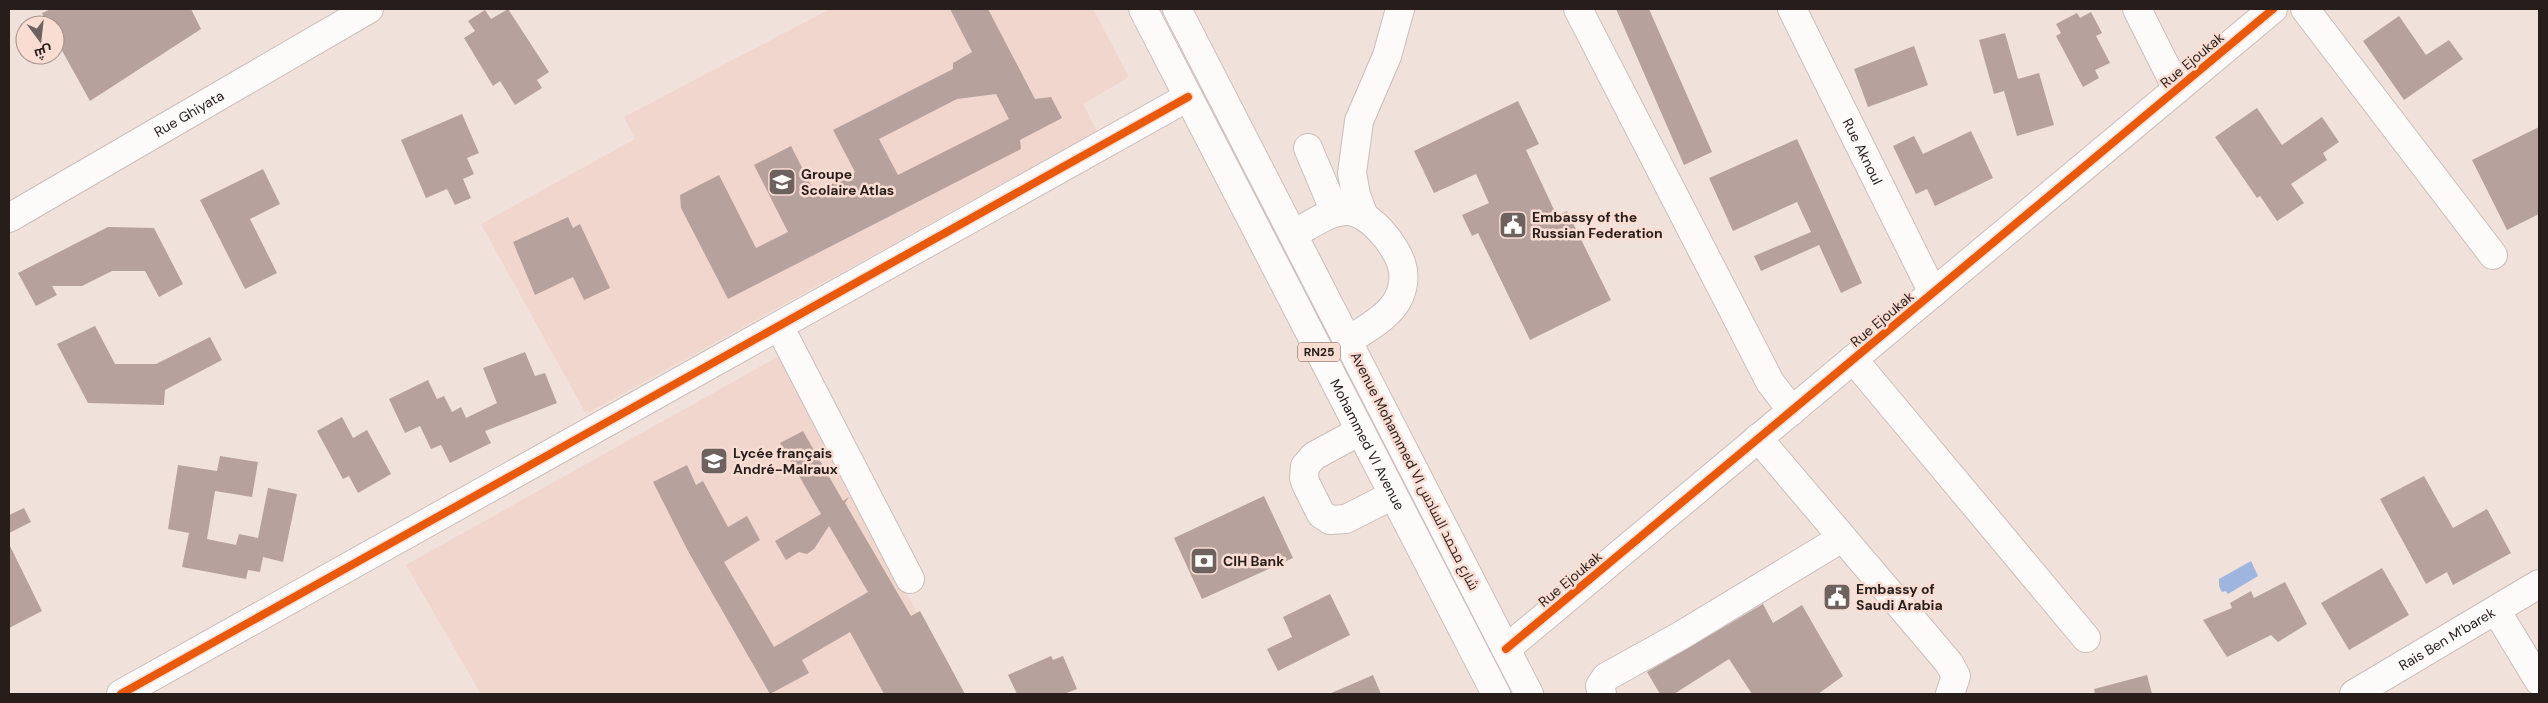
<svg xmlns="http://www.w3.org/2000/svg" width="2548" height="703" font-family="'DM Sans',Cairo,sans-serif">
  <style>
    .built { fill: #f1d6cd }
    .water { fill: #9eb6df }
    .building { fill: #b6a19c; fill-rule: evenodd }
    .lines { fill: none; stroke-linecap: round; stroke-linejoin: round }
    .minor-casing { stroke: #cabeba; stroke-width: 30 }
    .major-casing { stroke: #cabeba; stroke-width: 30 }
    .minor { stroke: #fdfafa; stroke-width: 28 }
    .major { stroke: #fdfafa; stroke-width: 28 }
    .cycleway-casing { stroke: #f9ddd3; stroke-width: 11 }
    .cycleway { stroke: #e8590c; stroke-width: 8 }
    .labels { text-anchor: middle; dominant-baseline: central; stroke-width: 5; stroke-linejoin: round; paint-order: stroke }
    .shield { fill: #f9ddd3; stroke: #665752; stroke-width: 1 }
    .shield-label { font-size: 12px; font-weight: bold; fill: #271d1a }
    .street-label { font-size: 14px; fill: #271d1a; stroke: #f9ddd3 }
    .poi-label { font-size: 14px; font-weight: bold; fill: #271d1a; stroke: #f9ddd3; text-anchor: start }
  </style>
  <rect width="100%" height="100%" fill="#f1e1db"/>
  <g class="built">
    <polygon points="830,9 1093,9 1129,77 1083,104 1097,131 586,414 481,224 635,139 624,117"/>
    <polygon points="779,356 961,694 481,694 406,565"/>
  </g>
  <polygon class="water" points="2251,561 2258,576 2228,594 2226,591 2222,592 2219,586 2219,579"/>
  <g class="building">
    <polygon points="51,9 191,9 201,29 90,101 55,38 55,25 48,25 42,13"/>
    <polygon points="508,9 549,72 537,80 542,88 515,105 500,81 493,86 464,38 475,31 468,21 485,10 491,19"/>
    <path d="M950 9H988L1035 99 1051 97 1062 118 1020 140 1021 149 728 299 681 208 680 195 719 175 756 248 788 232 754 165 791 146 815 193 855 172 833 130 953 69V63L972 52ZM996 94 1009 119 898 175 879 139 957 99Z"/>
    <polygon points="1616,9 1649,9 1712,152 1684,165"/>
    <polygon points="2091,12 2102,33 2096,36 2110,63 2095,70 2099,78 2083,87 2056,36 2061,33 2056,24 2077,13 2080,18"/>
    <polygon points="2399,16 2426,55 2449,40 2463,59 2404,100 2363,41"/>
    <polygon points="2005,33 2018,79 2039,73 2054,125 2017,136 2004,91 1994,94 1979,40"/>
    <polygon points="1914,46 1928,85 1868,107 1854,69"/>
    <polygon points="1518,101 1539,144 1526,150 1557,216 1567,211 1611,300 1530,340 1478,233 1472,236 1462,215 1489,203 1476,174 1434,193 1414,151"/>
    <polygon points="2257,108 2282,145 2322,117 2339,142 2323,153 2327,160 2291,184 2304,203 2277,221 2260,196 2257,198 2215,137"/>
    <polygon points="462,114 479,153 467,158 474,174 463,179 471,198 455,205 447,189 426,198 401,140"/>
    <polygon points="2539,127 2539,214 2507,230 2472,160"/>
    <polygon points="1971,131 1993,178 1935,206 1927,189 1916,194 1893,146 1914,136 1923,154"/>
    <polygon points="1797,139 1862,283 1841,293 1819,245 1761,271 1754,256 1811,232 1797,202 1733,231 1709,178"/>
    <polygon points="263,169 280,204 250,219 277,273 245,289 200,200"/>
    <polygon points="568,217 573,228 580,224 610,288 584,300 573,277 535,295 513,242"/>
    <polygon points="108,227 154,228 183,284 159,297 145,271 112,271 82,286 52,286 57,295 36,306 18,273"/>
    <polygon points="95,326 115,364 156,364 210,337 222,360 165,390 164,405 88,403 57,344"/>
    <polygon points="525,352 535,376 545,373 557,403 485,431 491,443 450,463 441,445 431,449 420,426 405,433 389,399 428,380 437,399 444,396 452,412 461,407 466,418 497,403 483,368"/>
    <polygon points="342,417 353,438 367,430 391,474 358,493 349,476 343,479 317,431"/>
    <polygon points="803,431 843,501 849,497 845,503 911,616 920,611 965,694 884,694 850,632 802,660 809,673 770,694 688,551 653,482 687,465 696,485 703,481 728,527 747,516 760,540 724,562 774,647 868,592 829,526 814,549 807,554 799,552 786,560 775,541 821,514 780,443"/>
    <polygon points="220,456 258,462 252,497 215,491 207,539 236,545 239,534 258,538 268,488 297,494 283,562 263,557 260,572 248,570 246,579 182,567 189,533 168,529 178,465 217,471"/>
    <polygon points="2424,476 2453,528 2487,509 2511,553 2453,585 2447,572 2426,584 2380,499"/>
    <polygon points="1264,496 1293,558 1202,599 1174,538"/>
    <polygon points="24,508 31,522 9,533 9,515"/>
    <polygon points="9,544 42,611 9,628"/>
    <polygon points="2382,568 2409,615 2349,650 2321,603"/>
    <polygon points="2285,582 2307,624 2278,642 2271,635 2227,657 2203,620 2232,608 2230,603 2251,591 2254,598"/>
    <polygon points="1330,594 1350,635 1278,671 1267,649 1292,637 1283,617"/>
    <polygon points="1763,604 1773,623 1802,605 1843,676 1818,694 1752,694 1729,659 1674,694 1660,694 1647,672"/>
    <polygon points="1051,656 1053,660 1063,656 1077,689 1064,694 1017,694 1008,675"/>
    <polygon points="1373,675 1381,694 1329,694"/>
    <polygon points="2147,675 2152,694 2095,694 2094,689"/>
  </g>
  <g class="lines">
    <defs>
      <g id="minor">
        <polyline points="1578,9 1770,382 1792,411"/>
        <path id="s1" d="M1792 9 1933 293"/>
        <polyline points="2137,9 2177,89"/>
        <polyline points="2305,9 2493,255"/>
        <polyline points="1308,148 1335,212"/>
        <polyline points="1364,216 1356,195 1352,173 1359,121 1387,56 1400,9"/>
        <path id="s2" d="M9 218 369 9"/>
        <path d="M1294 234C1309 226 1327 212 1345 211 1368 209 1397 246 1402 266 1405 276 1403 290 1398 299 1388 318 1365 329 1348 341"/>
        <polyline points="779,326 910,579"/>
        <polyline points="1853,359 2086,638"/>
        <polyline points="1360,431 1314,456 1305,466 1304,478 1306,484 1321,514 1330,520 1346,519 1393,495"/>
        <polyline points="1758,438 1949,663 1956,676 1950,694"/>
        <polyline points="2496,610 2539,681"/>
        <polyline points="1506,649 2273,9"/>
        <polyline points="121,694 1188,97"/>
        <polyline points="1602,694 1600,686 1606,677 1680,636 1842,538"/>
        <path id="s3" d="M2354 694 2539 584"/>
      </g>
      <g id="major">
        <path id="s4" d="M1143 9 1496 694"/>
        <polyline points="1177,9 1529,694"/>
      </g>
    </defs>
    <use href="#minor" class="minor-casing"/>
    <use href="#major" class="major-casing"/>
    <use href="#minor" class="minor"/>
    <use href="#major" class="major"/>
    <defs>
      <g id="cycleway">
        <polyline points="1506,649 2273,9"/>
        <polyline points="121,694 1188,97"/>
      </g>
    </defs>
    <use href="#cycleway" class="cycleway-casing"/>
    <use href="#cycleway" class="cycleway"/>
  </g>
  <defs>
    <symbol id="school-square" viewBox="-11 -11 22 22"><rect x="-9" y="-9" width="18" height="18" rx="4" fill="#6e625e" stroke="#f9ddd3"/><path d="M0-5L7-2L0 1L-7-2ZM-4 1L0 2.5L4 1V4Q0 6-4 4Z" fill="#fff"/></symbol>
    <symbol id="civic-square" viewBox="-11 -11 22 22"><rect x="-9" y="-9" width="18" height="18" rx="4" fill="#6e625e" stroke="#f9ddd3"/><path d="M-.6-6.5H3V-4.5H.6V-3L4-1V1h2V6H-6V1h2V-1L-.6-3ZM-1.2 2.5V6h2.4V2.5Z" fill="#fff"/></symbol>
    <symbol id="bank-square" viewBox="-11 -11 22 22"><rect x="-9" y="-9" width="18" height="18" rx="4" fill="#6e625e" stroke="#f9ddd3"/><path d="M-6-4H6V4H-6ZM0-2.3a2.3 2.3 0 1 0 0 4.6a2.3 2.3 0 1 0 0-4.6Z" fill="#fff"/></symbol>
  </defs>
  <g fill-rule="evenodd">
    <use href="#school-square" x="766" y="166" width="32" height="32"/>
    <use href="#civic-square" x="1497" y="209" width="32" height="32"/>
    <use href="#school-square" x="698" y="445" width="32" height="32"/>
    <use href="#bank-square" x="1188" y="545" width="32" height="32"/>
    <use href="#civic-square" x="1821" y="581" width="32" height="32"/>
  </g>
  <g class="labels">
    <rect class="shield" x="1298" y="342.5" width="42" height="19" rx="4"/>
    <g class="shield-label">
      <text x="1319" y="352">RN25</text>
    </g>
    <g class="street-label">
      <text transform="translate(2192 60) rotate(-40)">Rue Ejoukak</text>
      <text stroke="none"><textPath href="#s2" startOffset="208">Rue Ghiyata</textPath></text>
      <text stroke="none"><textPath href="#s1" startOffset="159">Rue Aknoul</textPath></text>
      <text transform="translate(1882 319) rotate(-40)">Rue Ejoukak</text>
      <text stroke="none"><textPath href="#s4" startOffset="490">Mohammed VI Avenue</textPath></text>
      <text transform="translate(1415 471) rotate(63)">Avenue Mohammed VI شارع محمد السادس</text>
      <text transform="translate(1570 579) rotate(-40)">Rue Ejoukak</text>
      <text stroke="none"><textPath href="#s3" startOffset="108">Rais Ben M’barek</textPath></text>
    </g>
    <g class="poi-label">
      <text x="801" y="174">Groupe<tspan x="801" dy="16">Scolaire Atlas</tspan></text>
      <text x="1532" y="217">Embassy of the<tspan x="1532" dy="16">Russian Federation</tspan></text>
      <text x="733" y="453">Lycée français<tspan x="733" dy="16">André-Malraux</tspan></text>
      <text x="1223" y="561">CIH Bank</text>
      <text x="1856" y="589">Embassy of<tspan x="1856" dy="16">Saudi Arabia</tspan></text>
    </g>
  </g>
  <rect width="2548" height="703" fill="none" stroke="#271d1a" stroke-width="20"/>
  <g transform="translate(40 40) rotate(165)"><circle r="24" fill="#f9ddd3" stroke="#a59089"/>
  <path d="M0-4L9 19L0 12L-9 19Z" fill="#6e625e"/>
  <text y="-8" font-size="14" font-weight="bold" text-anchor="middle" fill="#271d1a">ش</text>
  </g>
</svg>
